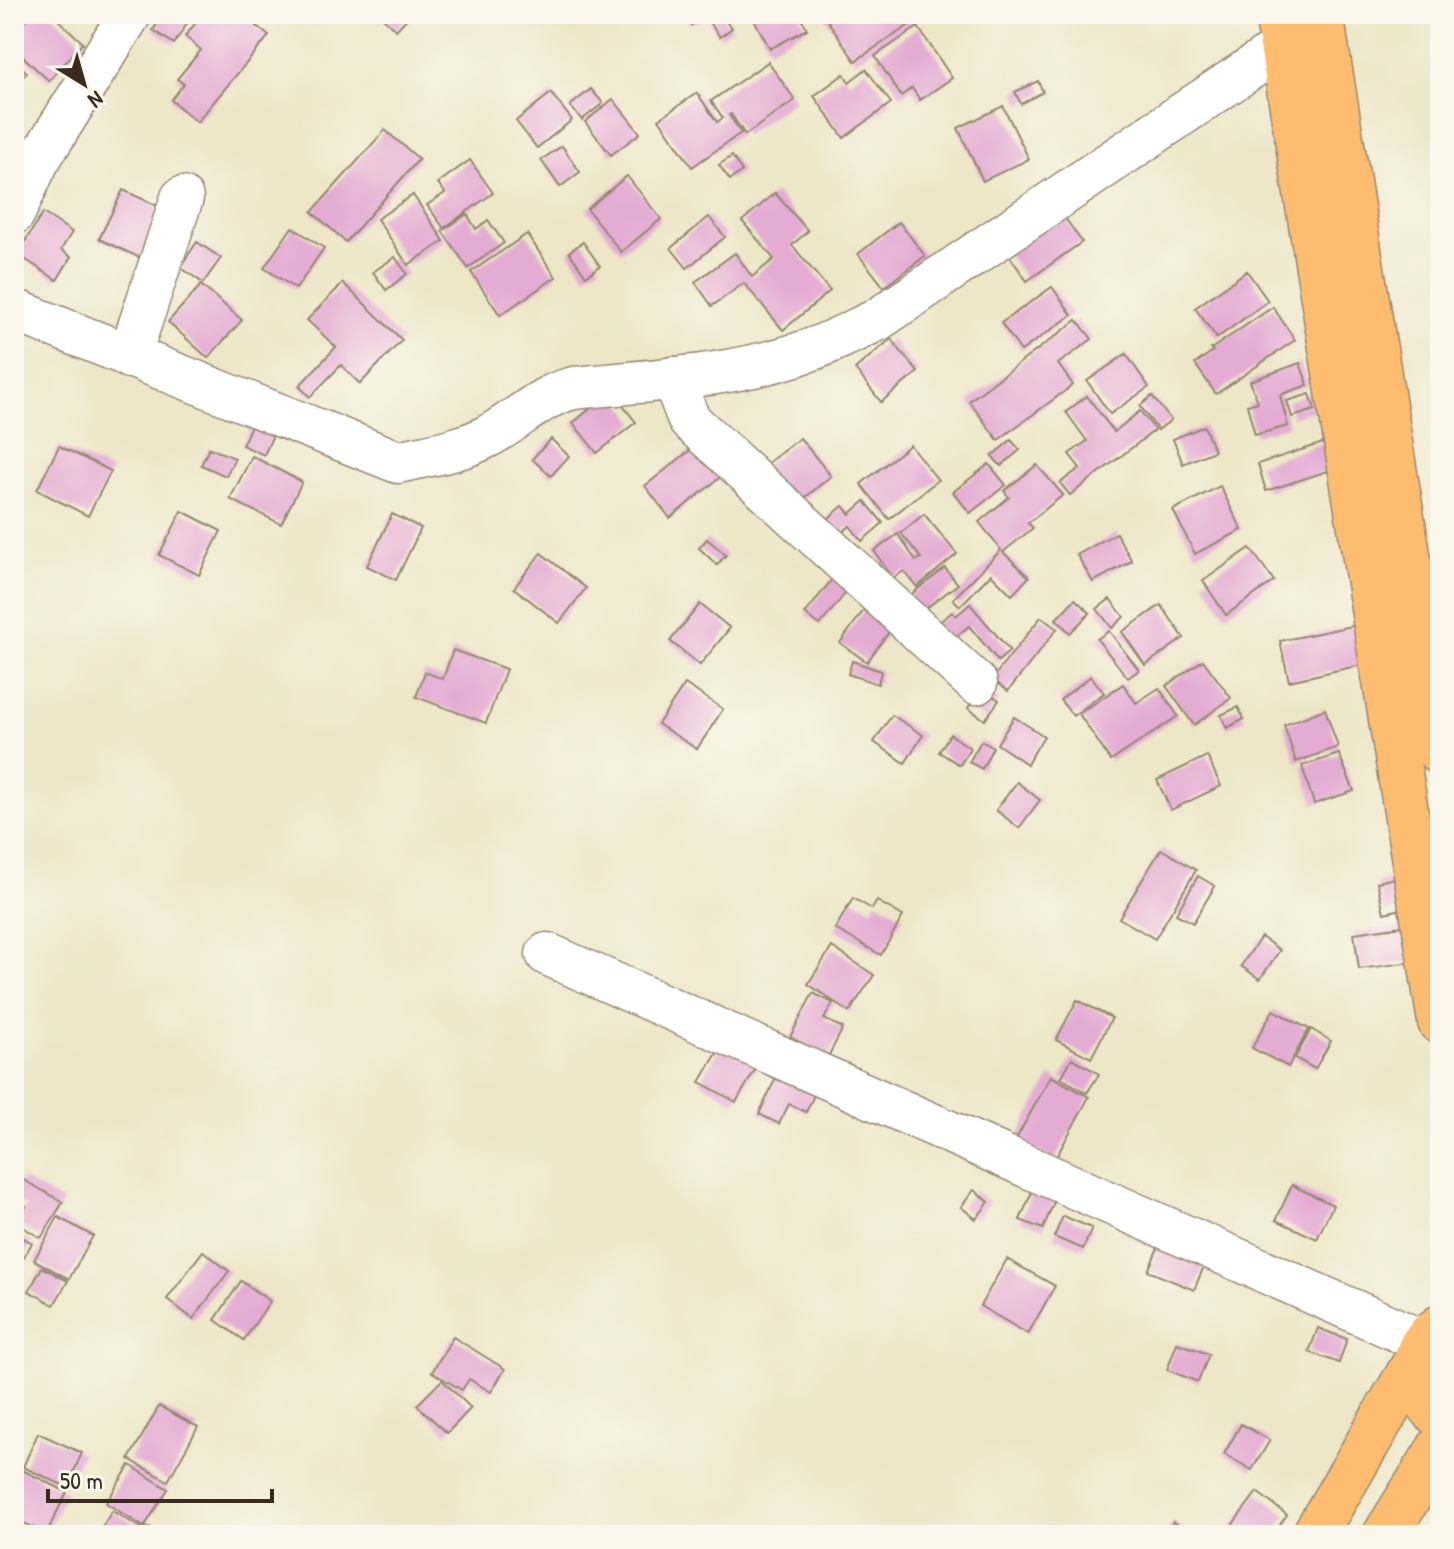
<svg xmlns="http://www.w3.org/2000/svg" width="1454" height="1549" font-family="'Patrick Hand',sans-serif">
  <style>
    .building { fill: #e4abd3 }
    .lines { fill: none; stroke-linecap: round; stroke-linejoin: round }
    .minor-casing { stroke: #948872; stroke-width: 45 }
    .major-casing { stroke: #948872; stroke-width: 47 }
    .minor { stroke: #fff; stroke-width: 42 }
    .major { stroke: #febc70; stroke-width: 44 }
  </style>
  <rect width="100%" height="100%" fill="#fbf7ec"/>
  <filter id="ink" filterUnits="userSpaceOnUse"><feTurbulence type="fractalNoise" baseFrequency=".0125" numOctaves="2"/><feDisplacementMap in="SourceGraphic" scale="16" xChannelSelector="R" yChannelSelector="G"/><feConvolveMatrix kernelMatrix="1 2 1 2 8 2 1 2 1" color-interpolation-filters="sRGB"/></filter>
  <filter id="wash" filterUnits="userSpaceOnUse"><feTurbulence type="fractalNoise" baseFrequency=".006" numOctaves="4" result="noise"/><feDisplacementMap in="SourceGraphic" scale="32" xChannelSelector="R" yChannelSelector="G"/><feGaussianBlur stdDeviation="1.8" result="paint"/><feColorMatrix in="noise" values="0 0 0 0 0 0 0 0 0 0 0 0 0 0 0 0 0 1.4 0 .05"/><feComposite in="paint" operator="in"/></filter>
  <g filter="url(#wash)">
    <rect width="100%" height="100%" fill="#ede6c7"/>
    <g id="blocks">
      <g class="building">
        <polygon points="31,14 52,14 83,43 49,81 14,48 14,33"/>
        <polygon points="164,14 193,14 174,44 153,30"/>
        <polygon points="203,14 242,14 269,36 197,122 171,100 184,84 177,79 201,50 185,36"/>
        <polygon points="379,14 411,14 396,30"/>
        <polygon points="685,14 710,14 691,25"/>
        <polygon points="719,14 732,28 720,37 709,22"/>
        <polygon points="751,14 799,14 807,29 770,49"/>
        <polygon points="829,14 926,14 855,61 825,17"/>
        <polygon points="918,27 952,78 920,100 912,88 901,96 875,56"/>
        <polygon points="14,58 27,73 14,84"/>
        <polygon points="768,62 795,100 745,135 731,114 729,115 741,133 692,167 659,119 697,93 717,122 723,118 711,101"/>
        <polygon points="866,69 891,103 844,138 814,96 844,74 849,82"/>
        <polygon points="1038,81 1043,92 1021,104 1015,92"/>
        <polygon points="591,89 603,103 582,120 570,106"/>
        <polygon points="551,93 572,120 537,148 516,121"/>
        <polygon points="613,99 640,133 611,155 585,122"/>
        <polygon points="1003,106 1029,159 983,181 958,128"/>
        <polygon points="385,130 419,159 346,242 312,212"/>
        <polygon points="562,146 580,172 560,187 541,160"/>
        <polygon points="732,156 742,171 730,180 719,165"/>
        <polygon points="470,160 493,193 444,228 427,205 445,193 438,183"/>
        <polygon points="627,176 661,219 621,252 587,209"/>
        <polygon points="123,190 173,213 149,262 99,239"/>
        <polygon points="775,193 808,231 792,245 830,291 783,330 744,283 712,306 695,282 735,253 752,277 774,259 742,221"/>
        <polygon points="413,195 444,241 408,265 377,219"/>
        <polygon points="1058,208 1082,242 1027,281 1003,247"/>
        <polygon points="43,213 72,232 61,250 71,257 57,280 17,254"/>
        <polygon points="467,214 476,229 488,220 504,243 468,268 442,231"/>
        <polygon points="709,217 725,237 687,268 671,248"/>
        <polygon points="899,222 925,256 884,287 858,254"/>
        <polygon points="292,227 324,248 296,289 264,268"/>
        <polygon points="527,234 556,277 500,315 471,272"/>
        <polygon points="197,242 221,258 203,283 180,267"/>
        <polygon points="583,242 600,266 586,276 569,252"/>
        <polygon points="395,257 407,274 386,290 373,272"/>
        <polygon points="1247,271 1268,301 1217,338 1195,308"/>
        <polygon points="343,283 402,340 360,384 341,365 310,397 299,386 336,347 307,320"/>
        <polygon points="201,285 242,320 208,358 168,322"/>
        <polygon points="1052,287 1072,315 1021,351 1001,323"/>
        <polygon points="1273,307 1295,340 1216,394 1195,364 1213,351 1211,349"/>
        <polygon points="1077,320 1092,339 1058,364 1073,385 998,440 969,401"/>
        <polygon points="891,339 918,372 881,402 855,369"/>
        <polygon points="1126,354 1149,387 1110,414 1087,381"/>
        <polygon points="1300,363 1308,385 1280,395 1288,426 1255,435 1247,405 1258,402 1250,381"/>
        <polygon points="611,391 636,422 597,453 573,423"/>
        <polygon points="1310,394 1315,410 1292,417 1287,401"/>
        <polygon points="1087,396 1114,432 1140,411 1155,430 1070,495 1060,483 1080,468 1069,454 1087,441 1066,412"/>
        <polygon points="1152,396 1171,420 1158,430 1140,406"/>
        <polygon points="257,413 279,422 264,455 242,445"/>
        <polygon points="1204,426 1214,451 1183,464 1173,439"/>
        <polygon points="800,438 831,476 796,505 764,466"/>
        <polygon points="551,439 569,456 551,476 532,459"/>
        <polygon points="1011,440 1020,450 1001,466 992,456"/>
        <polygon points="1323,443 1331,470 1266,491 1258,464"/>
        <polygon points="698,444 723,475 670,518 645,486"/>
        <polygon points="910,445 938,480 889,519 861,484"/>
        <polygon points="59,446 111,471 88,516 37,490"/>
        <polygon points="209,448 235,458 226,476 201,465"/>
        <polygon points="252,456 302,482 281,524 230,499"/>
        <polygon points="989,464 1006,485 970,513 953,492"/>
        <polygon points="1037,465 1063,495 1028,523 1033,528 1003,552 1029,577 1012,595 991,574 960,606 953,599 1001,550 979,522 1009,497 1004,491"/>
        <polygon points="1220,486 1242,530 1195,554 1173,510"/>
        <polygon points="865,501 883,523 862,541 850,526 829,543 817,528 843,506 850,514"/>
        <polygon points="182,511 221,531 199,575 159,555"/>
        <polygon points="392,514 421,528 396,580 367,566"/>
        <polygon points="924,514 957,554 917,587 904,571 893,578 874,551 898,534 916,561 921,558 901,533"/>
        <polygon points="1116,533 1132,561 1093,582 1077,555"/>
        <polygon points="707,539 726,555 717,565 699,548"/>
        <polygon points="1250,548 1274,581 1226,615 1203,581"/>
        <polygon points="541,553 586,588 559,623 514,588"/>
        <polygon points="945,568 958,584 921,612 909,596"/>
        <polygon points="833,578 848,590 820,625 805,614"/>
        <polygon points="1075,599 1090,613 1070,633 1056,619"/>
        <polygon points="1110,599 1124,617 1112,628 1097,609"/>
        <polygon points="869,603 896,622 867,662 840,643"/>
        <polygon points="700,604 730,628 700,665 670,641"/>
        <polygon points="970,604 1010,651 998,661 969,626 950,642 936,625 952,612 956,616"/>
        <polygon points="1161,605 1184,638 1145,665 1122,632"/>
        <polygon points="1041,617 1057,629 1008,691 992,679"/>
        <polygon points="1357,625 1366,664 1289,681 1280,641"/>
        <polygon points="1109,631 1139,670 1128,678 1097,639"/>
        <polygon points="453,650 506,669 486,723 416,697 425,672 443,679"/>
        <polygon points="1203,660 1231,698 1194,725 1166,686"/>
        <polygon points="852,661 881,671 878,684 848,674"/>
        <polygon points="1091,676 1104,693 1073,716 1060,700"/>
        <polygon points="685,684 723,709 697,749 658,724"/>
        <polygon points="1123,684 1136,703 1159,688 1178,716 1111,761 1079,714"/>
        <polygon points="981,688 999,700 985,720 968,708"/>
        <polygon points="1238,707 1244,719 1227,728 1221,715"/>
        <polygon points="1325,709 1338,747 1296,762 1284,725"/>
        <polygon points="892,715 923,735 905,763 874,742"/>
        <polygon points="1014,717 1044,736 1027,764 997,744"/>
        <polygon points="950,734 970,748 960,765 939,752"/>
        <polygon points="981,741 993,747 982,769 969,762"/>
        <polygon points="1339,754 1354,791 1314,804 1302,766"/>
        <polygon points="1207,756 1221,786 1171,810 1157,780"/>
        <polygon points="1017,782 1040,800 1019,828 996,810"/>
        <polygon points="1161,849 1196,870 1155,939 1119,918"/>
        <polygon points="1198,876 1215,886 1193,923 1176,914"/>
        <polygon points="1400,877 1407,908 1384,913 1377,882"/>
        <polygon points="853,898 872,909 877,901 903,916 881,955 835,929"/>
        <polygon points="1410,925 1414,962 1359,969 1354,933"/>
        <polygon points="1261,937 1280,950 1260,979 1241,966"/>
        <polygon points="832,947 874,975 849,1012 808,984"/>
        <polygon points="813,993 833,1003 824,1019 843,1028 828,1057 790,1037"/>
        <polygon points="1077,1000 1112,1018 1091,1058 1056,1040"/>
        <polygon points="1273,1010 1309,1029 1288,1067 1252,1048"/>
        <polygon points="1311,1029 1331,1041 1315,1069 1295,1058"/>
        <polygon points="724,1041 760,1062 736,1102 700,1082"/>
        <polygon points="1072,1058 1099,1074 1087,1093 1061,1078"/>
        <polygon points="779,1071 817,1089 806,1112 789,1104 779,1124 759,1114"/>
        <polygon points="1051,1076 1089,1097 1054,1161 1016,1139"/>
        <polygon points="1039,1175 1061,1184 1043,1229 1020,1220"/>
        <polygon points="22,1179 63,1202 41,1238 16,1223 26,1206 14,1200 14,1193"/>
        <polygon points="1292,1185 1333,1205 1317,1239 1276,1220"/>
        <polygon points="974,1190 989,1202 976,1219 961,1207"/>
        <polygon points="1063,1216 1092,1228 1083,1249 1054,1237"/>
        <polygon points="58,1217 93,1236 69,1279 34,1260"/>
        <polygon points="1163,1236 1209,1254 1194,1290 1148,1271"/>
        <polygon points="24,1238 32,1243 14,1274 14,1254"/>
        <polygon points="203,1251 229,1271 193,1319 167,1299"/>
        <polygon points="1007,1259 1055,1286 1028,1334 980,1306"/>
        <polygon points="42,1267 68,1281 54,1305 29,1291"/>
        <polygon points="241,1281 270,1301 244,1340 215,1320"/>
        <polygon points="1318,1328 1347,1339 1339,1363 1309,1352"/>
        <polygon points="453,1337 505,1369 491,1392 469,1379 462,1390 432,1372"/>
        <polygon points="1177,1343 1209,1354 1198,1382 1167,1370"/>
        <polygon points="442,1380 471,1408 447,1433 417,1405"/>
        <polygon points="159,1406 198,1427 168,1481 129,1459"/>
        <polygon points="1241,1424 1270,1440 1252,1470 1224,1454"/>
        <polygon points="38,1433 82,1453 67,1487 23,1467"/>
        <polygon points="130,1465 168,1489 144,1527 106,1503"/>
        <polygon points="14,1466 67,1492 46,1534 14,1518"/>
        <polygon points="1257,1492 1287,1515 1272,1535 1231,1535 1227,1532"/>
        <polygon points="112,1511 143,1529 139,1535 97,1535"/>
        <polygon points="1173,1522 1192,1535 1164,1535"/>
        <polygon points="146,1526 166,1535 141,1535"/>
      </g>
    </g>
  </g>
  <g filter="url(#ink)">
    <use href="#blocks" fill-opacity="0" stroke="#948872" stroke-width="2"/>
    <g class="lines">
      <defs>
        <g id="minor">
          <polyline points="14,213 37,163 130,14"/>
          <path d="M14 310 398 462C427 455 461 451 488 436 517 421 541 395 574 388 653 380 734 377 810 350 833 342 855 330 877 320L1282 47"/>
          <polyline points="129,357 182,198"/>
          <polyline points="673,378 689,420 976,683"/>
          <polyline points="547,954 1424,1342"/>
        </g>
        <g id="major">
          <polyline points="1277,14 1440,1022"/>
          <polyline points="1321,14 1440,753"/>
          <path d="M1440 1327C1404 1350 1412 1391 1440 1417"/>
          <polyline points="1314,1535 1417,1359"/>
          <polyline points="1385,1535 1440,1447"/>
        </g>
      </defs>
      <use href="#minor" class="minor-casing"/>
      <use href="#major" class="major-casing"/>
      <use href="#minor" class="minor"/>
      <use href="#major" class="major"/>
    </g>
  </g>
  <rect width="1454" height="1549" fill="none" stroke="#fbf7ec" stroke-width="48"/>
  <g transform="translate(84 84) rotate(143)" stroke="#fbf7ec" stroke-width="6" paint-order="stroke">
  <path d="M0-6L14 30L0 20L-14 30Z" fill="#3b2a1e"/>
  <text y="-12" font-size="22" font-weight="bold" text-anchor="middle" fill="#3b2a1e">N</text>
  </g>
  <path d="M48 1489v12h224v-12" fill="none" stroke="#3b2a1e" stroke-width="4"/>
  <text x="60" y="1489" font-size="24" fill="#3b2a1e" stroke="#fbf7ec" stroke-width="6" paint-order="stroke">50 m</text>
</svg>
